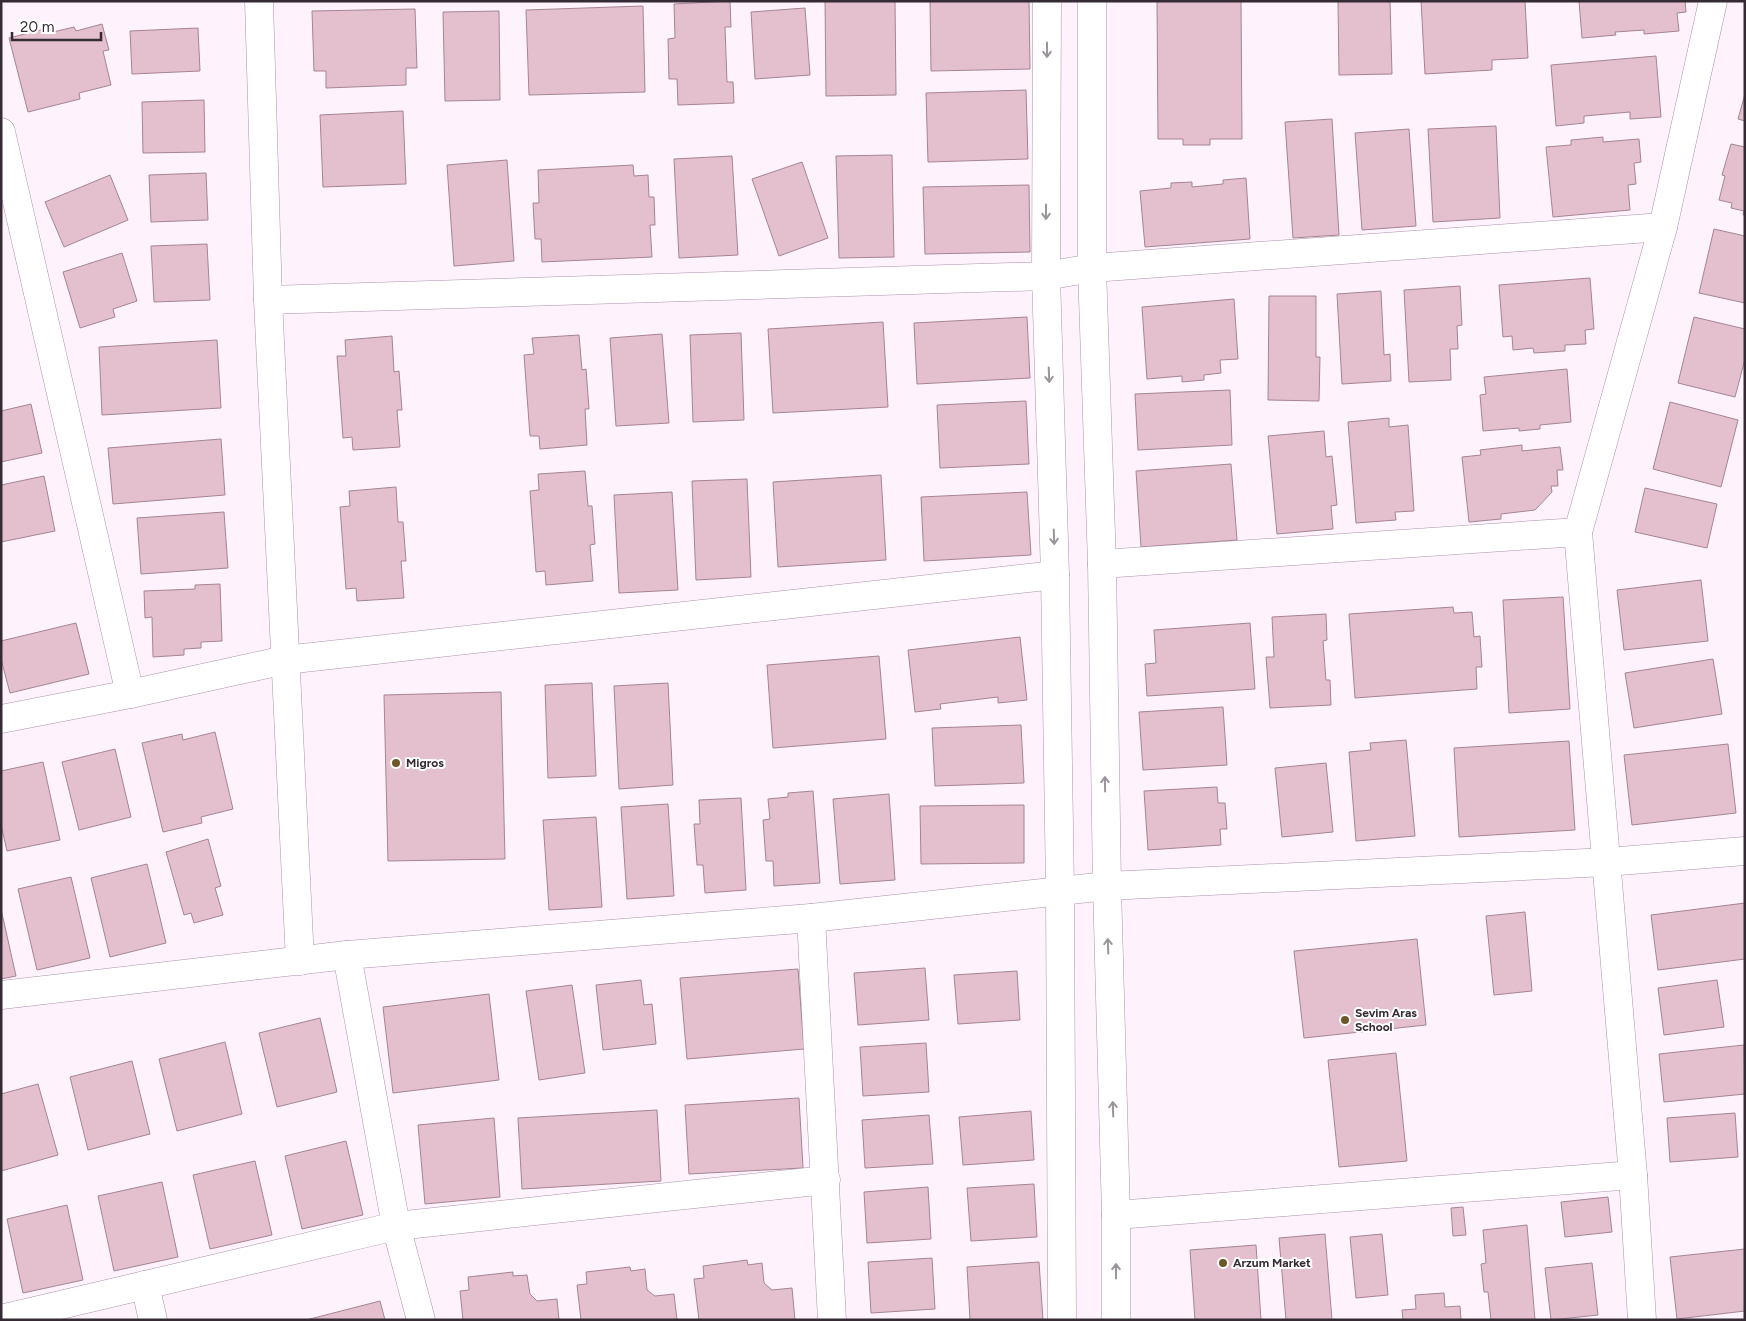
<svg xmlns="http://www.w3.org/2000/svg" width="1746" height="1321" font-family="Figtree,sans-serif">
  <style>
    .building { fill: #e4c0ce; stroke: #a68492 }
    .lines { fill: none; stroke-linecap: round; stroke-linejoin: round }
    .street-casing { stroke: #ac92aa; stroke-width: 29 }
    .secondary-casing { stroke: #ac92aa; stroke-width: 29 }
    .street { stroke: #fff; stroke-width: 28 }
    .secondary { stroke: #fff; stroke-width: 28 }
    .oneway { stroke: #9a959a }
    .poi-dot { fill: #6c5827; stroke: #fff; stroke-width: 2 }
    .labels { text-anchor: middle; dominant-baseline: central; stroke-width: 4; stroke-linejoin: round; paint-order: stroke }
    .poi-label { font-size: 12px; font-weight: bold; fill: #352b34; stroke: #fff; text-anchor: start }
  </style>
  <rect width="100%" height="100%" fill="#fef3fd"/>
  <g class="building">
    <polygon points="730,1 731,27 725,27 727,82 733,82 734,103 678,105 677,79 669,79 668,39 675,38 674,4"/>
    <polygon points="825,1 895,1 896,95 826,96"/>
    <polygon points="930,1 1029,1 1030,69 931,71"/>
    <polygon points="1157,1 1241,1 1242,139 1210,139 1210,145 1183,145 1183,139 1158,139"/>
    <polygon points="1338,1 1390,1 1392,74 1339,75"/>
    <polygon points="1421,1 1525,1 1528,58 1492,60 1492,70 1425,74"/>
    <polygon points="1579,1 1685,1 1686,12 1677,13 1679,31 1644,34 1644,30 1615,32 1616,35 1582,38"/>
    <polygon points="643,6 645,92 529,95 526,10"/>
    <polygon points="805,8 810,75 755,79 751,12"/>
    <polygon points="415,9 417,68 406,68 406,85 326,88 326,71 314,71 312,11"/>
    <polygon points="499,11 500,100 445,101 443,12"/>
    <polygon points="102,24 109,50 103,51 111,85 79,93 80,99 28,112 9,38 52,27 53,32 74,27 76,31"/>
    <polygon points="198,28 200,71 132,74 130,31"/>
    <polygon points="1656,56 1661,117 1630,119 1630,112 1584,116 1584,123 1556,126 1551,65"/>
    <polygon points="1026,90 1028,159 928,162 926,93"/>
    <polygon points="1745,94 1745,121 1738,119"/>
    <polygon points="204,100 205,152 143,153 142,102"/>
    <polygon points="403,111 406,184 323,187 320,115"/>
    <polygon points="1332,119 1339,235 1293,238 1285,122"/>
    <polygon points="1496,126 1500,218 1433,222 1428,129"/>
    <polygon points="1409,129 1416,226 1362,230 1355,133"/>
    <polygon points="1603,137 1603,142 1639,139 1641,162 1634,163 1636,184 1628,185 1630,210 1553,217 1546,147 1571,145 1571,140"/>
    <polygon points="1731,144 1745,147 1745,215 1743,215 1744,211 1731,208 1732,203 1719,200 1725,176 1722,175"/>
    <polygon points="892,155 894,257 839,258 836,156"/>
    <polygon points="732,156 738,255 679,258 674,159"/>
    <polygon points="507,160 514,261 454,266 447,165"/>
    <polygon points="802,162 828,238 779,256 752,179"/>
    <polygon points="633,165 634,176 648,175 649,197 654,197 655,225 650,225 652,257 542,262 541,239 535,239 533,203 539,203 538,170"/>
    <polygon points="206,173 208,220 151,222 149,175"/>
    <polygon points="110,175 128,220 64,247 45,202"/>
    <polygon points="1246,178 1250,239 1145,247 1140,191 1171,188 1171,183 1192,182 1192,187 1223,184 1223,180"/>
    <polygon points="1029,185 1030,252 925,254 923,187"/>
    <polygon points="1714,229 1745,236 1745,303 1699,293"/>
    <polygon points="207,244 210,300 154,302 151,246"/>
    <polygon points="122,253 137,301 113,309 115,317 80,328 63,272"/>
    <polygon points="1590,278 1594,329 1585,330 1586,344 1565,345 1565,351 1534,353 1533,348 1513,350 1512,336 1503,337 1499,285"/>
    <polygon points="1460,286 1462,325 1457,326 1458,349 1450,349 1451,380 1409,382 1404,290"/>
    <polygon points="1381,291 1384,355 1390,354 1391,381 1342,384 1337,294"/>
    <polygon points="1269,296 1316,296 1316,357 1320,357 1319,401 1268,400"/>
    <polygon points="1234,299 1238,359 1220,360 1221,373 1204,375 1204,380 1182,382 1182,376 1147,379 1142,307"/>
    <polygon points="1027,317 1030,378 917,384 914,323"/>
    <polygon points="1694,317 1745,329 1745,359 1735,397 1678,383"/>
    <polygon points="883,322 888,407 773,413 768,329"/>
    <polygon points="741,333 744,420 693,422 690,335"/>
    <polygon points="662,334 669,423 616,426 610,338"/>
    <polygon points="579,335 582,370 586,369 589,409 585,409 587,445 540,449 539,436 530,436 524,355 534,354 532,338"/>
    <polygon points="392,336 394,372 399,371 402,410 397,410 400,447 353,450 352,437 343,438 337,356 346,356 345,340"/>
    <polygon points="217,340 221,408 102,415 99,347"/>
    <polygon points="1567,369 1571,422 1540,425 1540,429 1519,431 1519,428 1483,431 1480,395 1486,394 1484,377"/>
    <polygon points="1230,390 1232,445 1138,450 1135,394"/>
    <polygon points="1026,401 1029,464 940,468 937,405"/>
    <polygon points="1670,402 1738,420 1721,487 1653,469"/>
    <polygon points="31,404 42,453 1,462 1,411"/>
    <polygon points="1389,418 1389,427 1408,425 1414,511 1395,512 1396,520 1356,523 1348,422"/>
    <polygon points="1324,431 1326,457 1332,456 1337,505 1331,506 1333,529 1277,534 1268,436"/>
    <polygon points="221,439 225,495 113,504 108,448"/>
    <polygon points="1522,445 1522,451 1560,447 1563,470 1557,470 1558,486 1551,486 1552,492 1535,510 1501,514 1501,519 1469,522 1462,457 1481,455 1480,450"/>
    <polygon points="1231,464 1237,540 1141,547 1136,471"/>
    <polygon points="585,471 588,506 592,506 595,544 590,545 593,581 546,585 545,571 536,572 530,491 539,490 538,474"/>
    <polygon points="881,475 886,560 778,567 773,482"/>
    <polygon points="44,476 55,531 1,542 1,485"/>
    <polygon points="747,479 751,577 696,580 692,481"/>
    <polygon points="396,487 398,522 403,522 406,561 401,561 404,598 357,601 356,588 346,589 340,507 350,506 349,491"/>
    <polygon points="1645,488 1717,504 1707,548 1635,532"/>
    <polygon points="672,492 678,590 619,593 614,495"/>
    <polygon points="1027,492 1031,555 924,561 921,497"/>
    <polygon points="224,512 228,568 141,574 137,518"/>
    <polygon points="1701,580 1708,641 1624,650 1617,590"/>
    <polygon points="220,584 222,641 201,642 201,648 184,649 184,655 153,657 152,617 145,618 144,591 195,589 195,585"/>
    <polygon points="1563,597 1570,709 1509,713 1503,600"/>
    <polygon points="1453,607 1454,613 1472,612 1474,637 1480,636 1482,667 1476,667 1477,689 1355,698 1349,614"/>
    <polygon points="1326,614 1327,640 1323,641 1326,680 1330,680 1331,705 1270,708 1266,657 1274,657 1272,617"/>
    <polygon points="76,623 89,674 10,693 1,659 1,641"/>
    <polygon points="1250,623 1255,689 1147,696 1145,664 1156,663 1154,630"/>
    <polygon points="1020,637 1027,700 998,703 998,697 940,704 941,709 915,712 908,650"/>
    <polygon points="879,656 886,739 773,748 767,665"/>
    <polygon points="1713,659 1722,714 1634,728 1625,673"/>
    <polygon points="592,683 596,776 548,778 545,685"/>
    <polygon points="668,683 673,785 619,789 614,686"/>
    <polygon points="501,692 505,859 388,861 384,695"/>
    <polygon points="1223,707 1227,765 1143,770 1139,712"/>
    <polygon points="1021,725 1024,783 935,786 932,728"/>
    <polygon points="215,732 233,809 201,817 202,823 163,832 142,743 182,734 183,740"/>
    <polygon points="1406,740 1415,836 1356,841 1349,752 1371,750 1370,743"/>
    <polygon points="1569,741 1575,830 1459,837 1454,748"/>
    <polygon points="1728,744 1736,813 1632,825 1624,755"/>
    <polygon points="115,749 131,817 79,830 62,762"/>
    <polygon points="43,762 60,840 7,851 1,825 1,771"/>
    <polygon points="1326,763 1333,832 1282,837 1275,768"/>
    <polygon points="1217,787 1218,803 1225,803 1227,829 1220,829 1221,845 1148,850 1144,791"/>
    <polygon points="813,791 820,883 774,886 773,861 766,861 763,820 770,819 768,799 788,797 788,793"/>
    <polygon points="889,794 895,880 840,884 833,799"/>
    <polygon points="741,798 746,890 705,893 703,865 697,865 694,824 700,824 699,800"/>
    <polygon points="668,804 674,896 627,899 621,807"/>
    <polygon points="1024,805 1024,863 921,864 920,806"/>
    <polygon points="596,817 602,907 549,910 543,820"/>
    <polygon points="208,839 221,886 215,888 223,915 194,923 191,913 184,915 166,852"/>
    <polygon points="147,864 166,943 110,957 91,878"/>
    <polygon points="71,877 90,958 37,970 18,889"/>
    <polygon points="1745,903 1745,959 1658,970 1651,915"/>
    <polygon points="1,909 16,976 1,979"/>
    <polygon points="1525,912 1532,991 1494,995 1486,916"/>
    <polygon points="1417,939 1426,1025 1304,1038 1294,951"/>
    <polygon points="925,968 929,1020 858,1025 854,973"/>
    <polygon points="798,969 804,1049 687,1059 680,978"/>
    <polygon points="1017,971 1020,1020 958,1024 954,975"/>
    <polygon points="641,980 644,1005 652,1004 656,1044 603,1050 596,985"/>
    <polygon points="1717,980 1724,1027 1664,1035 1658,988"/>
    <polygon points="572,985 585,1073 539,1080 526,991"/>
    <polygon points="489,994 499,1080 393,1093 383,1007"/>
    <polygon points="320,1018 337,1092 277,1107 259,1033"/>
    <polygon points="225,1042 242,1114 177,1131 159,1059"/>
    <polygon points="926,1043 929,1092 863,1096 860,1047"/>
    <polygon points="1744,1045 1745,1094 1664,1102 1659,1054"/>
    <polygon points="1396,1053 1407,1161 1339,1167 1328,1060"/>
    <polygon points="132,1061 150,1134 88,1150 70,1077"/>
    <polygon points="38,1084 58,1155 1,1171 1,1094"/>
    <polygon points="799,1098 803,1168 689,1174 685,1105"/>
    <polygon points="657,1110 661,1181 522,1189 518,1118"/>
    <polygon points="1031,1111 1034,1160 963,1165 959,1117"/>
    <polygon points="1735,1113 1738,1157 1670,1162 1667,1118"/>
    <polygon points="929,1115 933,1164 865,1168 862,1120"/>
    <polygon points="494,1118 500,1197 425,1204 418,1125"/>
    <polygon points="346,1141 363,1215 302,1229 285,1156"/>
    <polygon points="255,1161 272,1235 210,1249 193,1175"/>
    <polygon points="162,1182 178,1257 114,1271 98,1196"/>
    <polygon points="1034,1184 1037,1237 971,1241 967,1188"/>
    <polygon points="928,1187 931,1239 867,1243 864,1192"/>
    <polygon points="1608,1197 1612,1232 1565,1237 1561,1202"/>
    <polygon points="67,1205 83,1280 23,1293 7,1219"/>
    <polygon points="1463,1207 1466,1235 1453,1236 1451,1208"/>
    <polygon points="1527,1225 1535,1320 1491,1320 1488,1292 1484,1292 1481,1264 1486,1263 1483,1230"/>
    <polygon points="1325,1234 1332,1320 1286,1320 1279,1238"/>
    <polygon points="1382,1234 1388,1295 1356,1298 1350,1237"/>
    <polygon points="1256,1245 1261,1320 1195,1320 1190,1250"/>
    <polygon points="1745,1249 1745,1311 1677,1319 1670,1257"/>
    <polygon points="932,1258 935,1309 871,1313 868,1262"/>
    <polygon points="747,1260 748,1265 762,1263 764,1283 772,1290 792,1288 795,1320 699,1320 694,1279 704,1278 703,1266"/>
    <polygon points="1039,1262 1043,1320 970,1320 967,1267"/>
    <polygon points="1592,1263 1598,1315 1551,1320 1545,1268"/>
    <polygon points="630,1267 631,1271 645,1269 647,1290 655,1296 674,1294 677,1320 581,1320 577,1285 587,1284 586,1272"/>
    <polygon points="513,1272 513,1276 527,1275 530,1294 537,1301 557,1299 559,1320 463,1320 460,1291 469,1290 468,1277"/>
    <polygon points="1444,1293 1445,1307 1460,1306 1461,1320 1403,1320 1402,1310 1416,1309 1415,1295"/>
    <polygon points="380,1301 385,1320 306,1320"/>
  </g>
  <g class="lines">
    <defs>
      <g id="street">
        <polyline points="259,1 268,300 300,961"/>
        <polyline points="1,132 130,694"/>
        <polyline points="268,300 1046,276 1092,268 1663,227"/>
        <polyline points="1102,564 1578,532"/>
        <polyline points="1,719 130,694 285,660 1055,575"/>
        <polyline points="811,918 832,1320"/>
        <polyline points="347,955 396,1226 421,1320"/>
        <polyline points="1,995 347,955 811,918 1107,886 1607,862 1745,851"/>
        <polyline points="1116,1215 1633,1175"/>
        <polyline points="145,1285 153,1320"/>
        <polyline points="1,1319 396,1226 826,1180"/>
        <polyline points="1642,1320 1633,1175 1578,532 1663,227 1713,1"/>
      </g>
      <g id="secondary">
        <polyline points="1047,1 1046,276 1055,575 1060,890 1062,1320"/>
        <polyline points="1092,1 1092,268 1102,564 1107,886 1116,1215 1116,1320"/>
      </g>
    </defs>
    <use href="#street" class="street-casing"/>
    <use href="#secondary" class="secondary-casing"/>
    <use href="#street" class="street"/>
    <use href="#secondary" class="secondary"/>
  </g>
  <defs><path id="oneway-shaft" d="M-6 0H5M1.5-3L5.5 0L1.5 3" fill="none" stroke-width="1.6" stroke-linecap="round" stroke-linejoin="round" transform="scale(1.25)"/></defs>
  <g class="oneway">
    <use href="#oneway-shaft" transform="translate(1047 50) rotate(90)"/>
    <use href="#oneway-shaft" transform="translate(1046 212) rotate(90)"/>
    <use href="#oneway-shaft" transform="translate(1049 375) rotate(88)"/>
    <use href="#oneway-shaft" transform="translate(1054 537) rotate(88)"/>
    <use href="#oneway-shaft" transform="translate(1105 784) rotate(-91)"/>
    <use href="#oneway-shaft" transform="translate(1108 946) rotate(-92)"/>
    <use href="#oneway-shaft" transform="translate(1113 1109) rotate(-92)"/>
    <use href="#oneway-shaft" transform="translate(1116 1271) rotate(-90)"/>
  </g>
  <g class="poi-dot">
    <circle cx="396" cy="763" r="5"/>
    <circle cx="1345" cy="1020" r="5"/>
    <circle cx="1223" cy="1263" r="5"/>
  </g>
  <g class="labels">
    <g class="poi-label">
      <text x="406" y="763">Migros</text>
      <text x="1355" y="1013">Sevim Aras<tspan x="1355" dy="14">School</tspan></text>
      <text x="1233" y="1263">Arzum Market</text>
    </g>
  </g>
  <rect width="1746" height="1321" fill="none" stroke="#352b34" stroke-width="5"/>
  <path d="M12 32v8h89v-8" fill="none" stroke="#352b34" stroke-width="2.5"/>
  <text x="20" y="32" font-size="15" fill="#352b34" stroke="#ffffff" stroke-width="4" paint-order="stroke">20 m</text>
</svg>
